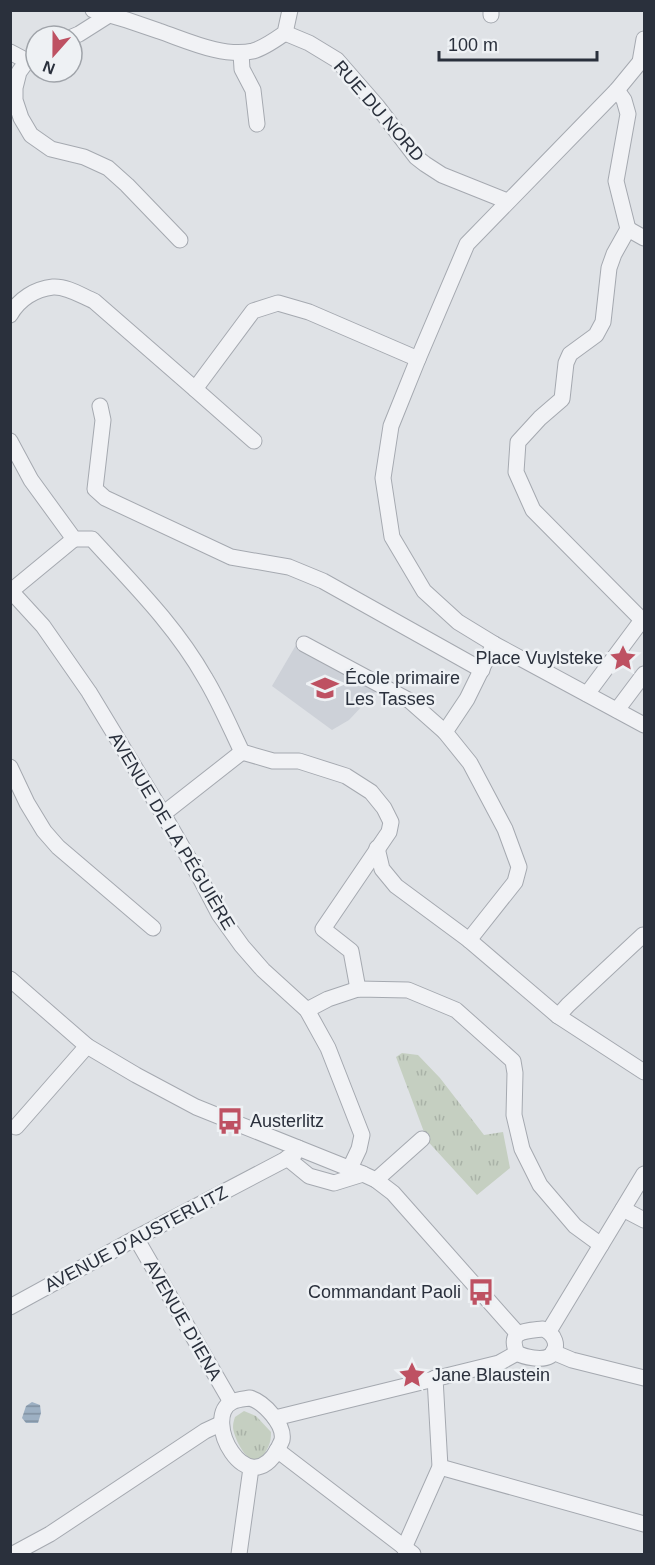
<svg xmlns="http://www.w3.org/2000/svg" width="655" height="1565" font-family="Arial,sans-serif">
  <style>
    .built { fill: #cdd1d8 }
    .grass { fill: url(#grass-tufts) }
    .water { fill: url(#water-rules) }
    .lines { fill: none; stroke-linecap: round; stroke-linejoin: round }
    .minor-casing { stroke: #a5a9b0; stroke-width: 17 }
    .minor { stroke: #f1f2f5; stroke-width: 15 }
    .labels { text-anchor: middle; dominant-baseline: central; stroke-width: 5; stroke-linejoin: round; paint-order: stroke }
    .street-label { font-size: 18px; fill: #2a303c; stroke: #eef1f4 }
    .poi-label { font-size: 18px; fill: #2a303c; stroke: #eef1f4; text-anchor: start }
  </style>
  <defs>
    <pattern id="grass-tufts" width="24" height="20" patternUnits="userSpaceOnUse" patternTransform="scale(1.5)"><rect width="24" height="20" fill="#c5cfc1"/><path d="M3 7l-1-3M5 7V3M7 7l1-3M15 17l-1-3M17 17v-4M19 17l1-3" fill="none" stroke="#a9b2a7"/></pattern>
    <pattern id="water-rules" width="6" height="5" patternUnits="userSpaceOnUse" patternTransform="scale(1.5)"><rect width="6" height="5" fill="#9db0c3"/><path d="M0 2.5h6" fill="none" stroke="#8090a0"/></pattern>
  </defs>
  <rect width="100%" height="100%" fill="#dfe2e6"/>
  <polygon class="built" points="296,645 378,689 349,720 332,730 272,686"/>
  <g class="grass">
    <polygon points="402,1053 418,1055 440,1078 484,1135 503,1132 510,1168 477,1195 422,1135 424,1132 396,1057"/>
    <path d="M244 1411 256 1416 271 1432C271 1440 270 1444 266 1451 266 1451 262 1458 261 1459 248 1469 233 1436 233 1427 233 1423 234 1420 235 1417Z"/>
  </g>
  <polygon class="water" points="32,1402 40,1405 41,1413 38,1423 26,1423 22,1418 26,1406"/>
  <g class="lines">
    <defs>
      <g id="minor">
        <path d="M93 10C115 16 137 23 159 31 186 40 223 58 253 51 264 48 275 40 285 33L290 10"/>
        <polyline points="491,15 491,10"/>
        <polyline points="285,33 309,43 337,60 377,106 416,157 425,164 442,175 507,201"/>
        <polyline points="72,37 79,34 109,15"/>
        <polyline points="644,39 640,62 617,90 467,244 418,359 391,426 383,478 392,537 424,591 458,622 494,644 644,725"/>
        <polyline points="10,52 27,61"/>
        <polyline points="241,53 242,69 253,90 257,124"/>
        <polyline points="36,55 27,61 19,72 15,88 15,100 21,118 31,135 51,149 84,157 108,168 127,185 180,240"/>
        <polyline points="617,90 624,100 628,114 616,181 628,229 614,254 609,268 603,322 596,335 570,354 566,363 562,399 540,418 518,442 516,472 533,510 642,620"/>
        <polyline points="628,229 644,238"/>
        <path d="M10 315C19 299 35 289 53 287 67 286 82 296 94 301L195 389 253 311 278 303 309 312 418 359"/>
        <polyline points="195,389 254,441"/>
        <polyline points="100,406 103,420 95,489 105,498 231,557 289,567 323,581 482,670"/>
        <path d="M10 441 31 480 74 539H92C132 583 175 625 205 678 219 701 230 727 242 752L273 761H299L346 776 371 792 384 808 391 822 389 832 323 929 351 951 358 989"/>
        <polyline points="10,590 43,626 89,692 163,814 199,876 219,914 242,946 263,970 307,1010 328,1048 362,1135 359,1149 350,1168"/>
        <polyline points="11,591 74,539"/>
        <polyline points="304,644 410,701 445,732"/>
        <polyline points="587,694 642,620"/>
        <polyline points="617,710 644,674"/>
        <polyline points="10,767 27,803 44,831 58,847 153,928"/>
        <polyline points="163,814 242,752"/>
        <polyline points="377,848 382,869 396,886 469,940 558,1016 644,1072"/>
        <polyline points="469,940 515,882 519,867 505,829 470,763 445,732 467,699 494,644"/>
        <polyline points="10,979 87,1046 136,1075 196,1107 363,1174 376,1180 393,1193 518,1334"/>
        <polyline points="307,1010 328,999 358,989 408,990 456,1010 513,1061 515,1073 514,1115 522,1149 540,1185 575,1226 601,1245"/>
        <polyline points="558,1016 568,1005 643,935"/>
        <polyline points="16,1127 87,1046"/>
        <polyline points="287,1158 309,1176 334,1183 363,1174"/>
        <polyline points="376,1180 422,1139"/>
        <polyline points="623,1209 644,1220"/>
        <polyline points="136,1238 231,1402"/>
        <polyline points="10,1307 136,1238 294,1155 298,1148"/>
        <path d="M543 1329C554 1333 561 1347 550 1356 542 1361 524 1357 517 1353 507 1330 526 1331 543 1329Z"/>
        <polyline points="549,1331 644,1174"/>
        <polyline points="553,1352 572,1360 644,1378"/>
        <path d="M250 1398C264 1402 285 1425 282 1440 281 1443 279 1446 278 1449 247 1504 201 1418 232 1402 238 1399 244 1399 250 1398Z"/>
        <polyline points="275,1418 499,1363 517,1353"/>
        <polyline points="277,1450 413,1554"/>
        <polyline points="440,1467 644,1524"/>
        <polyline points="404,1548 440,1467 435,1378"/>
        <polyline points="13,1554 50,1534 205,1431 220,1424"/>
        <polyline points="239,1554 251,1468"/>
      </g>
    </defs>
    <use href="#minor" class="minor-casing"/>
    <use href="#minor" class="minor"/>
  </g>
  <defs>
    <symbol id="sight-bare" viewBox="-9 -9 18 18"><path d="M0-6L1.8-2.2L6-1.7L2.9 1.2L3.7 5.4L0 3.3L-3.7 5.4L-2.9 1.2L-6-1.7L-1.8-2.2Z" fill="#be5162" stroke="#eef1f4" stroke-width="2.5" paint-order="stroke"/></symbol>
    <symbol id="school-bare" viewBox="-9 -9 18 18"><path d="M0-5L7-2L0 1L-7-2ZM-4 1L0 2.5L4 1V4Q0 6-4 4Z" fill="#be5162" stroke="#eef1f4" stroke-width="2.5" paint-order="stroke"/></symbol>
    <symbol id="bus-bare" viewBox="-9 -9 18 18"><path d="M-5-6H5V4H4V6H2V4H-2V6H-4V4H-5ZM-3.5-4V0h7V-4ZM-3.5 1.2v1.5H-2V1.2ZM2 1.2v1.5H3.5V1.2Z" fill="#be5162" stroke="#eef1f4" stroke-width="2.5" paint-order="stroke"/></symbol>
  </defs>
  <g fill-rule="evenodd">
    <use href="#sight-bare" x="604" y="639" width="38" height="38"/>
    <use href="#school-bare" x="306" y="669" width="38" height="38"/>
    <use href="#bus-bare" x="211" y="1102" width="38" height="38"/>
    <use href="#bus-bare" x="462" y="1273" width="38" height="38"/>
    <use href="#sight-bare" x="393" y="1356" width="38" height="38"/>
  </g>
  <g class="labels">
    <g class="street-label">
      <text transform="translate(379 111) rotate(49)">RUE DU NORD</text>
      <text transform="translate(172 831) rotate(59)">AVENUE DE LA PÉGUIÈRE</text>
      <text transform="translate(136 1239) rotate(-28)">AVENUE D'AUSTERLITZ</text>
      <text transform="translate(183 1320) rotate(60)">AVENUE D'IENA</text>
    </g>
    <g class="poi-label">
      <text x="603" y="658" text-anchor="end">Place Vuylsteke</text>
      <text x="345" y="678">École primaire<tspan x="345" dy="21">Les Tasses</tspan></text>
      <text x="250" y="1121">Austerlitz</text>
      <text x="461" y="1292" text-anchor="end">Commandant Paoli</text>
      <text x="432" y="1375">Jane Blaustein</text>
    </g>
  </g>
  <rect width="655" height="1565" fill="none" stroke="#2a303c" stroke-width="24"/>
  <g transform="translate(54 54) rotate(201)"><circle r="28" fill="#eef1f4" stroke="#a0a4aa" stroke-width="1.5"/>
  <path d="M0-4.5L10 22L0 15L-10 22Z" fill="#be5162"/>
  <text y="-9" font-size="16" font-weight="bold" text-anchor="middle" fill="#2a303c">N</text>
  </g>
  <path d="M439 51v9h158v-9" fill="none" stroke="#2a303c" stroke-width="3"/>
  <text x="448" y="51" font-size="18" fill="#2a303c" stroke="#eef1f4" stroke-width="4.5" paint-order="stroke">100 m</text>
</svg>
